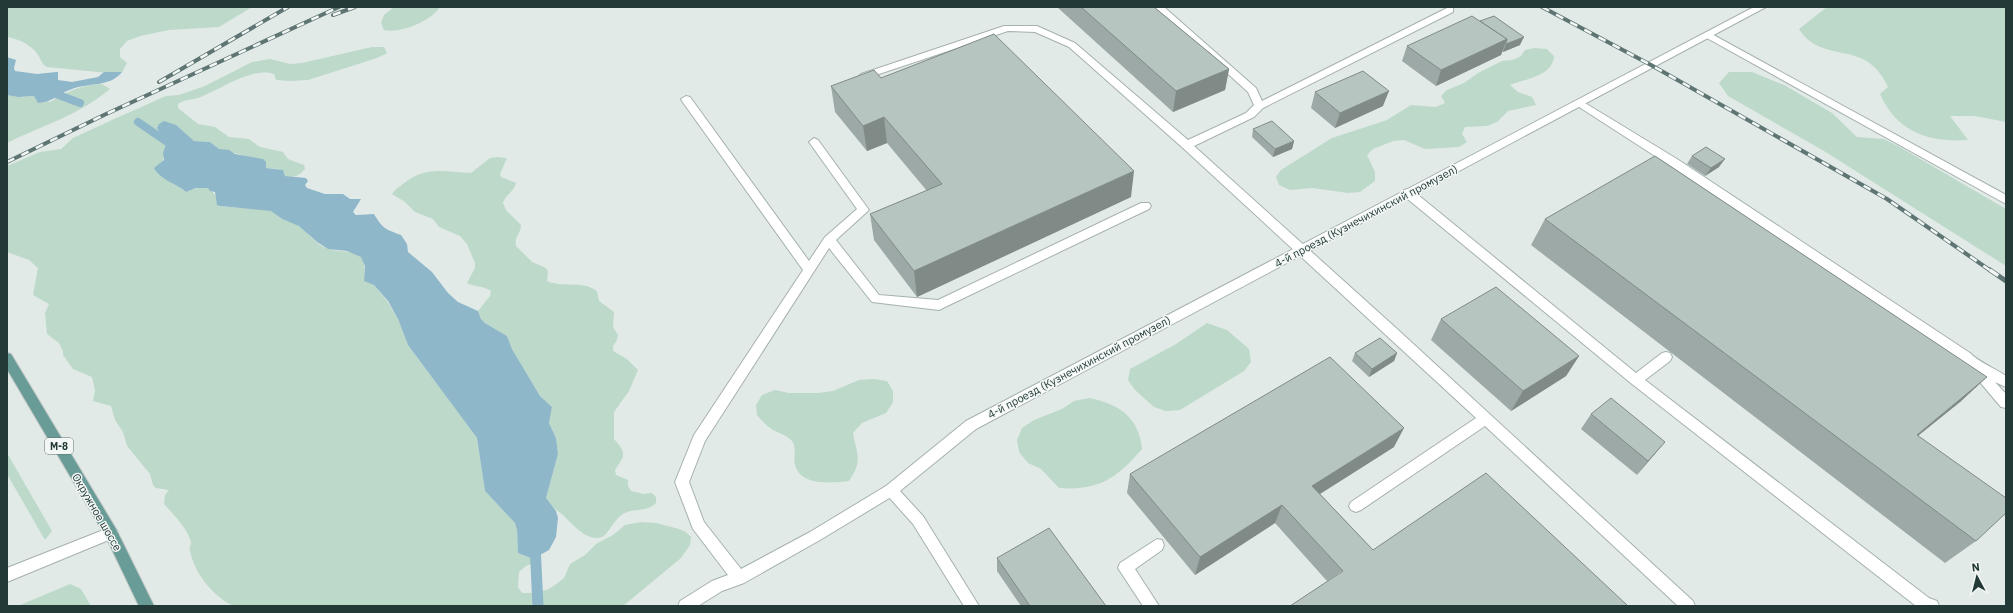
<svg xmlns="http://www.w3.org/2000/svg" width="2013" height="613" font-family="'IBM Plex Sans',sans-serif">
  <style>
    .green { fill: #bcd9c9 }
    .water { fill: #8fb7ca }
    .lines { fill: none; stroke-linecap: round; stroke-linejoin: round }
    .stream-far1 { stroke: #8fb7ca; stroke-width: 8 }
    .stream { stroke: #8fb7ca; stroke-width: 11 }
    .service-casing { stroke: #a5b1af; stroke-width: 2 }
    .minor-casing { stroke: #a5b1af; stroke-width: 2 }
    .primary-casing { stroke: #c1c8c7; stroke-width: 2 }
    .service { fill: #fff; fill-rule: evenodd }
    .minor { fill: #fff; fill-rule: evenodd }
    .primary { fill: #6a9c97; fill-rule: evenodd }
    .rail-far1-casing { stroke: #5e7573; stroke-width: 4 }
    .rail-casing { stroke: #5e7573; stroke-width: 5 }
    .rail-far1 { stroke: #f2f7f5; stroke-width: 2.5; stroke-dasharray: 8; stroke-linecap: butt }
    .rail { stroke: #f2f7f5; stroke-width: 3.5; stroke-dasharray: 10; stroke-linecap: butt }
    .wall { fill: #9da9a6 }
    .shaded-wall { fill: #808a87 }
    .building { fill: #b7c5c1; stroke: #808a87 }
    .labels { text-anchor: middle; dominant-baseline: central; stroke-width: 3; stroke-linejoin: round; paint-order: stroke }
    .shield { fill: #f2f7f5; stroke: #617270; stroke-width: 1 }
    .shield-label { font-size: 10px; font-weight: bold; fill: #233937 }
    .street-label { font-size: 11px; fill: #233937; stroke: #f2f7f5 }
  </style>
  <rect width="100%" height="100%" fill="#e2eae8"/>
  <g class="green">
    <path d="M7 7H252L219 27 169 30 140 36 127 41 120 49V57L127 63 122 72 108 73 47 67C40 63 41 58 36 52 28 43 18 39 7 37Z"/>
    <path d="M394 7H440C431 21 400 34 384 30L381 23 384 15Z"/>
    <path d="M1827 7H2006V122L1975 116H1950L1968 140C1929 143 1897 132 1880 94L1888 87C1866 37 1822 66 1799 29Z"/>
    <path d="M372 47H384L387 53 377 58 308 80 290 81 276 80 274 74C254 66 219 90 201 97 193 100 185 99 178 104V108L198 124 215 127 229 137 249 139 260 147 283 152 288 159 304 165 305 169C299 176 294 178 285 176L284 173 278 169 266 168V165L250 157 219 149 210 142 194 141 178 128H157L166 144C163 152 165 158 161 165L162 176 186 192C205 184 213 186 220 206 236 209 254 206 269 210 276 212 278 218 284 220 288 222 294 223 298 225 308 232 315 244 326 248 347 257 368 241 364 278L374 285 387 301 398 319 408 345 477 438 485 491 515 523 517 530 518 553 533 559 541 555V560L526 566 519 572 518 587 522 593H532L547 590 555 585 564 578 570 564 585 555 596 544 613 535 625 525 641 522 656 523 679 529 686 532 691 537 690 545 681 558 623 606H233C212 595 195 574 190 551 189 548 191 545 191 542 188 529 173 514 164 504L165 495 169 490 156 488 153 485 150 474 127 446 123 432 115 420 111 406 93 401 95 390 92 377 73 369 63 355V351L59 343 47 334 45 313 49 304 33 295 38 268 29 260 7 252V166L40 152 61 149 73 138 112 120 166 96 179 95 205 86 252 62 270 59 290 64 302 63Z"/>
    <path d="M1534 48 1547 49 1554 56C1553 76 1525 79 1510 85L1518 92 1532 97 1536 105 1508 111 1497 122 1487 126 1465 127 1462 134 1467 142 1459 147 1425 149 1404 140 1393 141 1373 149 1367 155 1375 172V181L1360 192 1348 193 1312 188 1290 190 1279 185 1276 177 1281 170 1332 138 1387 120 1411 105 1436 107 1445 103 1441 96 1447 90 1464 83 1478 73 1502 61 1513 60 1521 56 1525 50Z"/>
    <polygon points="1729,72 1752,72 1784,85 1832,113 1857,137 1884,139 1898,146 2006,209 2006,266 1824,151 1728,96 1719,83"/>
    <path d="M102 84 110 89C78 116 43 125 7 143V95L18 97 34 96 50 102C69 91 80 85 102 84Z"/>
    <path d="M497 157 507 158 500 174 501 177 516 183C514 192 505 195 503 203L506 210 521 225C521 233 514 237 516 246L532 262 546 268 548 272 547 281C563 288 582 280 597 291L599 301 614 312 613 327 618 335 617 340 613 346V351L627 359 638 370 629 391 614 412V439C626 453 626 454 615 470L616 475 628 480V486L631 491 644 494 652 493 656 497V503C647 512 636 508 625 513 614 518 609 534 602 537 587 542 572 524 563 515 557 510 550 507 546 498L558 454 556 438 549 423 552 407 540 396 512 349 507 336 485 323 481 319 478 311 490 296 491 291C484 286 475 287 467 283L475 268V263L467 244 460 236 439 227 433 219 415 212 405 202 392 194C395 189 399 187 403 184 426 165 445 172 471 173L490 158Z"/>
    <polygon points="1207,323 1227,330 1249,349 1251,362 1244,371 1180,410 1166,411 1154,407 1135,390 1128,380 1130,369 1176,344"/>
    <path d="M873 379 887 381 893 391V402L886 413 862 423 853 433C857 455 863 461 849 481 832 483 800 486 795 465 793 457 797 448 792 441 787 435 779 433 773 430 767 426 762 421 757 415L756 405 762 395 775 390 789 393H818L833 391 859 380Z"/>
    <path d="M1089 398C1119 404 1139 417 1142 449 1117 478 1099 491 1059 488L1041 469 1028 463 1019 452 1017 440 1022 428 1034 420 1062 409 1074 401Z"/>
    <polygon points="7,453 52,531 45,540 7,474"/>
    <polygon points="70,584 81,589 91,606 18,606"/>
  </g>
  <g class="water">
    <path d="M7 57 16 60 14 68 15 71 37 74 56 72H58V80L72 82 98 77 104 72H122C109 88 89 82 72 89 57 94 56 101 38 103L34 96 18 97 7 95Z"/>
    <path d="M164 121 176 125 194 141 210 142 219 149 229 150 235 154 263 159 266 162V168L283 170 285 176 306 178 308 181 305 185 307 188 325 194H343L350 199H361L353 212 356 215 374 214C383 229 385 229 401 235L407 244 408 252 432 272 448 293 458 302 478 311 481 319 485 323 507 336 512 349 540 396 552 407 549 423 556 438 558 454 546 498 556 511 558 518 556 537 549 550 533 559 518 553 517 530 515 523 485 491 477 438 408 345 398 319 388 301 374 285 364 281 365 266 361 257 347 251 328 249 317 242 299 226 282 219 271 211 220 206 217 205 215 192 210 191 208 188H196L186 192C177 184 159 179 154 168L164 160 163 153 166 144 157 128 159 124Z"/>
  </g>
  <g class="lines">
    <g class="stream-far1">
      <polyline points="48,91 80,103"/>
      <polyline points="138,122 176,148"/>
    </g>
    <polyline class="stream" points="535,544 538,606"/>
    <defs>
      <g id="service">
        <polygon points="1154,7 1164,7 1256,88 1262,101 1447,8 1453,8 1453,12 1263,108 1254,117 1194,146 1396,328 1693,601 1695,606 1678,606 1485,426 1361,510 1356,512 1351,510 1349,506 1351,502 1476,418 1183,148 1069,47 1035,32 1008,31 864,79 859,76 861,74 1004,26 1037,26 1075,43 1188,140 1246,113 1254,105 1248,92"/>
        <polygon points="1708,32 2006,195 2006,204 1705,37 1705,33"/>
        <polygon points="686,96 690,97 809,261 825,237 857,209 809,142 814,138 818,140 869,210 836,240 879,295 938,300 1141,203 1149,203 1151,206 1149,209 943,308 939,310 872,302 829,248 705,441 689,482 704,522 741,569 810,532 886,486 891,484 896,486 898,490 896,494 820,540 744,583 722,591 698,606 678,606 680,601 712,581 728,575 693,529 675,482 694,435 803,270 682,101 681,99"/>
        <path d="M1580 100 1677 159 1970 353C1977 361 1996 369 2006 376V387L1995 382 2006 394V408L2001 407 1962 361 1669 165 1576 105 1575 103 1576 101Z"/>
        <polygon points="1408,189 1412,190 1636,373 1662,353 1666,352 1670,353 1672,357 1670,361 1645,380 1929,598 1937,601 1939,606 1916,606 1632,384 1404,196 1403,193 1404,190"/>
        <polygon points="111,527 116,529 118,533 116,537 7,582 7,568"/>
        <polygon points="1157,539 1162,540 1164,545 1162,550 1135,569 1159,606 1143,606 1118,568 1120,563"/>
      </g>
      <polygon id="minor" points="1754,7 1766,7 976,429 900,491 923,516 979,606 964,606 913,524 886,494 884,490 886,486 966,421"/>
      <polygon id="primary" points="7,353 11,354 116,529 154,606 139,606 106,537 7,369"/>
    </defs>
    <use href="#service" class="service-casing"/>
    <use href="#minor" class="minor-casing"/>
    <use href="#primary" class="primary-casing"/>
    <use href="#service" class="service"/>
    <use href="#minor" class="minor"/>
    <use href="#primary" class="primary"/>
    <defs>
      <g id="rail-far1">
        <polyline points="1542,7 1651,65 1887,199 1991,271"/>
        <polyline points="333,15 355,7"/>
        <polyline points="159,82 288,7"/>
        <polyline points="7,162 104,115 339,7"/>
      </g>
      <polyline id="rail" points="1990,270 2006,281"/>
    </defs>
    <use href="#rail-far1" class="rail-far1-casing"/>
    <use href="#rail" class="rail-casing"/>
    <use href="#rail-far1" class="rail-far1"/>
    <use href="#rail" class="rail"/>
  </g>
  <g class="wall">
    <polygon points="1057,7 1154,7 1229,69 1225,90 1173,112"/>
    <polygon points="1480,21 1520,45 1503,52 1502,51 1501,55 1436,86 1402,61 1407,46"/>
    <polygon points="881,78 1131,197 917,297 874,240 870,214 927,191 887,143 867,151 835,112 831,86"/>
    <polygon points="1315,92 1383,106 1335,128 1311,108"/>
    <polygon points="1253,129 1294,141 1292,149 1273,157 1252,137"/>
    <polygon points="1692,156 1719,167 1705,176 1687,164"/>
    <polygon points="1545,219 1987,377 1960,402 1918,436 1976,541 1945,563 1531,245"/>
    <polygon points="1441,319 1579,356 1566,376 1511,411 1431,340"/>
    <polygon points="1355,353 1397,353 1394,361 1369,377 1352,361"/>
    <polygon points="1591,414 1665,442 1637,475 1581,429"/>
    <polygon points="1394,447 1320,494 1373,550 1327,581 1275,523 1195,575 1127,493 1130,474"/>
    <polygon points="997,558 1106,606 1021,606 997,571"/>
  </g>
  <g class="shaded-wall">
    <polygon points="1524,37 1520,45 1503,52 1506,44"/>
    <polygon points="1507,39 1501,55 1436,86 1441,70"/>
    <polygon points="1229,69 1225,90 1173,112 1176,91"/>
    <polygon points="1389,91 1383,106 1335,128 1340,113"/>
    <polygon points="884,117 887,143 867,151 863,126"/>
    <polygon points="1294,141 1292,149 1273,157 1275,149"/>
    <polygon points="1725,159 1719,167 1705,176 1711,168"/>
    <polygon points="1134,171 1131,197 917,297 914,271"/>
    <polygon points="1397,353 1394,361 1369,377 1372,369"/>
    <polygon points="1579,356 1566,376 1511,411 1523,391"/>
    <polygon points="1987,377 1960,402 1890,458 1917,435"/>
    <polygon points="1404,428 1394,447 1304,504 1312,486"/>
    <polygon points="1665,442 1653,456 1637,475 1648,461"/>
    <polygon points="1282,505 1275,523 1195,575 1200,557"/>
  </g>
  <g class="building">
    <polygon points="1081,7 1154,7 1229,69 1176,91"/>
    <polygon points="1472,16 1507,39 1441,70 1407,46"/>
    <polygon points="1494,16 1524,37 1506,44 1506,43 1507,39 1480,21"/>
    <polygon points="994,34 1134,171 914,271 870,214 942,184 884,117 863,126 831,86 874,70 881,78"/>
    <polygon points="1363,71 1389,91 1340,113 1315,92"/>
    <polygon points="1272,121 1294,141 1275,149 1253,129"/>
    <polygon points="1706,147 1725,159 1711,168 1692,156"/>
    <polygon points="1655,156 1987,377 1917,435 2006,498 2006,513 1976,541 1545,219"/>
    <polygon points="1496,287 1579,356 1523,391 1441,319"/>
    <polygon points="1380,338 1397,353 1372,369 1355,353"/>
    <polygon points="1330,357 1404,428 1312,486 1373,550 1486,473 1628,606 1290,606 1343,571 1282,505 1200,557 1130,474"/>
    <polygon points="1611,398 1665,442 1648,461 1591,414"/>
    <polygon points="1049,528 1106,606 1030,606 997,558"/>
  </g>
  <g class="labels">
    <rect class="shield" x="45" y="438" width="28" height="16" rx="3"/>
    <g class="shield-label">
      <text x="59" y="446">М-8</text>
    </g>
    <g class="street-label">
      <text transform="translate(1366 216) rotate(-28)">4-й проезд (Кузнечихинский промузел)</text>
      <text transform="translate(1079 367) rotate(-28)">4-й проезд (Кузнечихинский промузел)</text>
      <text transform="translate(97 512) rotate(60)">Окружное шоссе</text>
    </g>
  </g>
  <rect width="2013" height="613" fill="none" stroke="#233937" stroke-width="16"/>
  <g transform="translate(1977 577) rotate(353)" stroke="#f2f7f5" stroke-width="3" paint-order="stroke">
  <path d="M0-3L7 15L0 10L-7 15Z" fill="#233937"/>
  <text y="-6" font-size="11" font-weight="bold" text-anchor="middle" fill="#233937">N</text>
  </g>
</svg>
